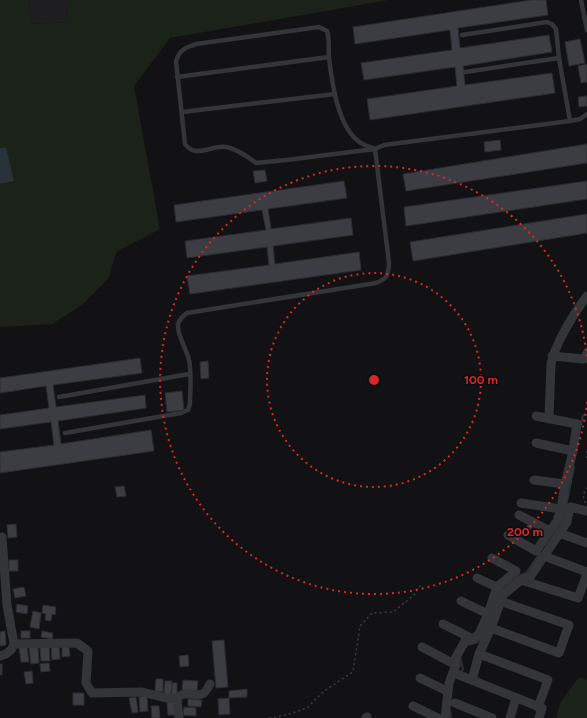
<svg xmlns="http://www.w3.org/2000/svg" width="587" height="718" font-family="Figtree,sans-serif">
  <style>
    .built { fill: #1e1e21 }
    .green { fill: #1a221a }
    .water { fill: #273339 }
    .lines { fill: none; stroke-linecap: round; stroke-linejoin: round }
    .stream { stroke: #273339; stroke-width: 2 }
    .building { fill: #3c3d42; stroke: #2c2c30 }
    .path { stroke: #393c40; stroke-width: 1.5; stroke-dasharray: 2 3; stroke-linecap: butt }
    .service { stroke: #333539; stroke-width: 4.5 }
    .minor { stroke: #333539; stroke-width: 9 }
    .ring { fill: none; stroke: #d62828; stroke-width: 2; stroke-dasharray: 2 4 }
    .centre { fill: #d62828; stroke: #0d0d0f; stroke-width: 2 }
    .ring-label { font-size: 12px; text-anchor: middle; font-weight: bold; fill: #d62828; stroke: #0d0d0f; stroke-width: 3; stroke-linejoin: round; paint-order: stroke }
  </style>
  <rect width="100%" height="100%" fill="#121214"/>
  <polygon class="built" points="29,0 67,0 68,22 30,24"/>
  <g class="green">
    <polygon points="0,0 29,0 31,24 68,22 67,0 389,0 170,38 134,86 160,229 116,252 109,278 82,305 52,324 0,327 0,184 13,181 6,147 0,148"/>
    <polygon points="579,677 587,680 587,718 556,718 560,703"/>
  </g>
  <polygon class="water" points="6,147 14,181 0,184 0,148"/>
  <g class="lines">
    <g class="stream">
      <polyline points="581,425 583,415"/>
      <polyline points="566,506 574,467"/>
      <polyline points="561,523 564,514"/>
      <polyline points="499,592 518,576 526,573 540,553"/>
      <polyline points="466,647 467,645 478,642 482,637"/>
      <polyline points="460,657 463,669 461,672"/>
      <polyline points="450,711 451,718"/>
    </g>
  </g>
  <g class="building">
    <polygon points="531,0 546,0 548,15 458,28 460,48 549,35 552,52 463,66 465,85 552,73 555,93 370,120 367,99 457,86 455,67 364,80 361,63 452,50 450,30 355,44 353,27"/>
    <polygon points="580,39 585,63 569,66 565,42"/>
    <polygon points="587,64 587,82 581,83 578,66"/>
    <polygon points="587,96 587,106 579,107 578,97"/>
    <polygon points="500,140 501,150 485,152 484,142"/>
    <polygon points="587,144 587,163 406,191 403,174"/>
    <polygon points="265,170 267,181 255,183 253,171"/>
    <polygon points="344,181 347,198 268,209 271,229 351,218 353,235 273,246 275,264 359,252 361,270 190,294 187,276 269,265 267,247 187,258 185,241 266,230 262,210 176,222 174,205"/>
    <polygon points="587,181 587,199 406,226 404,207"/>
    <polygon points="587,214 587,233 413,261 410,242"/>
    <polygon points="140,358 142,373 53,385 56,407 145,395 146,408 58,421 61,444 151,430 154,451 0,473 0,452 54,445 51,422 0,429 0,415 49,408 46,386 0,393 0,378"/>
    <polygon points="208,361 209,378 201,379 200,362"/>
    <polygon points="182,391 184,410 167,412 165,393"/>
    <polygon points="124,486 126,496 117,497 115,487"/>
    <polygon points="530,521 535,523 530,531 525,529"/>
    <polygon points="16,524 17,537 8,538 7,525"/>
    <rect x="9" y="560" width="9" height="11"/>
    <polygon points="24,587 26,596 15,598 13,589"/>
    <polygon points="17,604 28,606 27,614 16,612"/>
    <polygon points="43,605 56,607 55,615 52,614 51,621 45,620 46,614 42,613"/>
    <polygon points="33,611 41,613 39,629 30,627"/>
    <polygon points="5,631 6,645 0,646 0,632"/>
    <rect x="21" y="631" width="9" height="7"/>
    <polygon points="42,631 53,633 52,639 41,637"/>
    <polygon points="224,640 228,687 216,688 212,641"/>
    <polygon points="51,645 59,645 60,659 52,660"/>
    <polygon points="27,646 29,662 21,662 19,647"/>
    <polygon points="29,646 38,646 39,663 31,664"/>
    <polygon points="40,646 49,646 50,661 41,661"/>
    <polygon points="62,646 69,646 70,656 62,657"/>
    <polygon points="188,655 189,666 180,667 179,656"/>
    <polygon points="49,663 50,671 41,672 40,664"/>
    <rect x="0" y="664" width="2" height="11"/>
    <polygon points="32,671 33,683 26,684 24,672"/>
    <polygon points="156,679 163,679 163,692 155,691"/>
    <polygon points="183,680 198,681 197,691 182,690"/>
    <polygon points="165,681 172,681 171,695 164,695"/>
    <rect x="172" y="683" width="5" height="12"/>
    <polygon points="247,689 247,697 229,698 229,691"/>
    <rect x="73" y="693" width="11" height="12"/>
    <polygon points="147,696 148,711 140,712 139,697"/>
    <polygon points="136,697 138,712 132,713 129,698"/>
    <polygon points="229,698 230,714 219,715 218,699"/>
    <polygon points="188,699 202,700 201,707 188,706"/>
    <polygon points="174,702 175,715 168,715 167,703"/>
    <polygon points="151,706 159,706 160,718 152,718"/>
    <polygon points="184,707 196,708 196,716 183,715"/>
  </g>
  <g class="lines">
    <g class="path">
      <polyline points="587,451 587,461"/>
      <polyline points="585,503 583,495 587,488"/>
      <polyline points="269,718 286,715 307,708 324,691 353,672 360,626 372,613 393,612 414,595 422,583"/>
    </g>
    <g class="service">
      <polyline points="581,0 587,30"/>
      <polyline points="462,35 547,22 552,24 556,29 559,58 570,121"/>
      <polyline points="465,72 559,58"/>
      <polyline points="177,77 329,57"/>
      <polyline points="182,112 335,94"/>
      <path d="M375 149C371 147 365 146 361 143 338 129 332 83 329 58 328 49 330 40 327 31L319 27 196 44C185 48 180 49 176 61L185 144C196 159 211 145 226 147 237 149 247 156 256 163L286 160 375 149 384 145 570 121 580 119 587 114"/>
      <polyline points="59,397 189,374"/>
      <path d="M65 433 181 413 188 410 190 404C190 390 192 373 189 360 187 350 177 335 178 325 179 319 183 316 187 313L376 283C388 278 388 276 389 263L375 149"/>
    </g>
    <g class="minor">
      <polyline points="552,356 584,359 587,353"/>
      <path d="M549 419 551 364C555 344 574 313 587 296"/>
      <polyline points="536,443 573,451"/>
      <polyline points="534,480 565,484"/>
      <polyline points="521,503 561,509 565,508"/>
      <polyline points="519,515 550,531"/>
      <polyline points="559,533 587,543"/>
      <polyline points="508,535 536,551 557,521 561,509 565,484 573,451 577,424 536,416"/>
      <polyline points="544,556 587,572"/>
      <polyline points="477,578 497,587"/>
      <polyline points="521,580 578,598 587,574"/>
      <polyline points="461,601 488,614"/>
      <polyline points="443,624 473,639"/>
      <polyline points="491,628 559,653 569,625 500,601"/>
      <path d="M14 644 77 643 88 651 86 683 92 693 142 692 166 698 177 699C183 689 193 697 202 694 206 693 208 687 210 684"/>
      <polyline points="422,647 456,665"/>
      <polyline points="479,654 548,680 538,707"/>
      <polyline points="0,656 6,654 11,650 14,644 7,605 2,537"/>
      <polyline points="454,673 542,708 539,718"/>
      <polyline points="420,678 447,691"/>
      <polyline points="472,680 479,654 491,628 503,595 521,580 530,577 567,522 570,507 587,511"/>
      <polyline points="177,699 179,718"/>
      <polyline points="455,703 492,718"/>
      <polyline points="413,706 438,718"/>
      <polyline points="366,718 367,717"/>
      <polyline points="445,718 449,683 456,665 455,659 465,641 473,639 479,634 488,614 497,587 516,571 492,558"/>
      <polyline points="510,718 516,698"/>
    </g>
  </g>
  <g class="ring">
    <circle cx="374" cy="380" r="107"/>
    <path d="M587 402A214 214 0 1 1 587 358"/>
  </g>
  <circle cx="374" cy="380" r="6" class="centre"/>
  <g class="ring-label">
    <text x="481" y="384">100 m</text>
    <text x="525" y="536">200 m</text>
  </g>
</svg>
